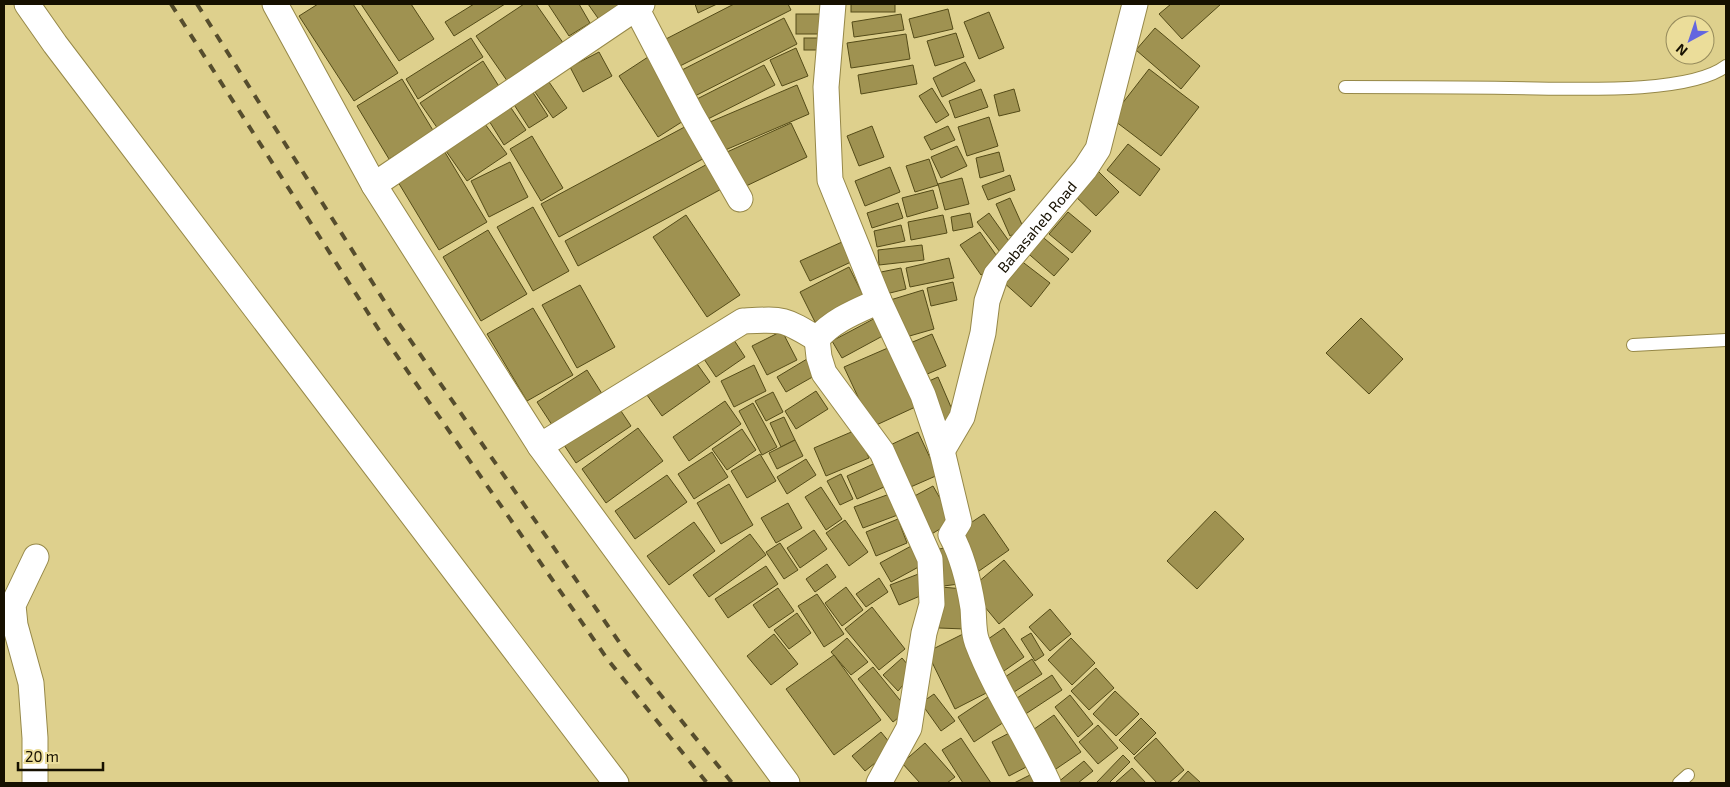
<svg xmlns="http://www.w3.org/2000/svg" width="1730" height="787" font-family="'Exo 2',sans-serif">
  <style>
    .building { fill: #9f9251; stroke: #544b18 }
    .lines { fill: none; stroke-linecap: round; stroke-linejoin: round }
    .service-casing { stroke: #968848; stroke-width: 14 }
    .minor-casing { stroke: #968848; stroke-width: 27 }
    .service { stroke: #fff; stroke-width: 12 }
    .minor { stroke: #fff; stroke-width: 25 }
    .rail { stroke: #564d2d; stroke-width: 4; stroke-dasharray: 9 9; stroke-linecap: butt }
    .labels { text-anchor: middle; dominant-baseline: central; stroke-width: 5; stroke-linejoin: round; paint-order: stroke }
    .street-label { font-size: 15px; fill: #161000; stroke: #ebdd9a }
  </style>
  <rect width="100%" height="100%" fill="#ded08d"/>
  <g class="building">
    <polygon points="318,4 353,4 398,73 354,101 299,16"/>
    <polygon points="361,4 411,4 434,39 399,61"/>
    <polygon points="474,4 505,4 454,36 445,22"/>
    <polygon points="524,4 536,4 566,47 510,85 476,36"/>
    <polygon points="548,4 579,4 590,23 569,36"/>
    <polygon points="588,4 625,4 600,21"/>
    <polygon points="695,4 717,4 698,13"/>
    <polygon points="734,4 788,4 791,10 678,67 664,40"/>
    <rect x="851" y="4" width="44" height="8"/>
    <polygon points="1171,4 1221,4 1182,39 1159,14"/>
    <polygon points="948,9 953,29 914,38 909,19"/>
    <polygon points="989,12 1004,48 979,59 964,22"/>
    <rect x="796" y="14" width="30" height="20"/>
    <polygon points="901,14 904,30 854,37 852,22"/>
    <polygon points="784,18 797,44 693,97 680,71"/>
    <polygon points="1155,28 1200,66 1181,89 1136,50"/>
    <polygon points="956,33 964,57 935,66 927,41"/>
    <polygon points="906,34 910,59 851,68 847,43"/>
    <polygon points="471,38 483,57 418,99 406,79"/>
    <rect x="804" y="38" width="23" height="12"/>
    <polygon points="796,48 808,76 782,86 770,60"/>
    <polygon points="599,52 612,76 583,92 570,67"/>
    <polygon points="648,57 688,118 658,137 619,76"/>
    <polygon points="483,61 500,88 438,129 420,103"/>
    <polygon points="965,62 975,81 942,97 933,78"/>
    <polygon points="764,65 775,85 706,120 695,100"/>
    <polygon points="913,65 917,84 861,94 858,75"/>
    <polygon points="1149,69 1199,107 1161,156 1111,118"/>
    <polygon points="402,79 434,132 389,159 357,106"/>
    <polygon points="549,82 567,108 553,118 535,92"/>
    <polygon points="797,85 809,114 723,151 710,122"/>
    <polygon points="932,88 949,115 936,123 919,96"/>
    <polygon points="981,89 988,107 955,118 949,101"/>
    <polygon points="1014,89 1020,111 999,116 994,95"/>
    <polygon points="532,91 548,116 529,128 513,103"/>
    <polygon points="507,102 526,130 504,145 486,116"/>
    <polygon points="989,117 998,146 967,156 958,127"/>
    <polygon points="692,123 710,155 559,237 541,204"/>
    <polygon points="791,123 807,157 744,187 727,152"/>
    <polygon points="485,124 507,154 467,181 446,151"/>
    <polygon points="872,126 884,157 859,166 847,136"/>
    <polygon points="948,126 955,140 931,150 924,137"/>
    <polygon points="532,136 563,188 541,201 510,149"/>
    <polygon points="1128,144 1160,169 1140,196 1107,170"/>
    <polygon points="957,146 967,166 941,178 931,157"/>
    <polygon points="443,149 487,222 439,250 395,177"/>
    <polygon points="999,152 1004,171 980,178 976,158"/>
    <polygon points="929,159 938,185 915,192 906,166"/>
    <polygon points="713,161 727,186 578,266 565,241"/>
    <polygon points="510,162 528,197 489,217 471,181"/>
    <polygon points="890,167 900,192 865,206 855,181"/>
    <polygon points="1097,170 1119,192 1096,216 1073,194"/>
    <polygon points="1010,175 1015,190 988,200 982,186"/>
    <polygon points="962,178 969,204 945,210 938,184"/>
    <polygon points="933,190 938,208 907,217 902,198"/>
    <polygon points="1010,198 1024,229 1010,236 996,204"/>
    <polygon points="898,203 903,218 872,228 867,213"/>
    <polygon points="533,207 569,271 533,291 497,227"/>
    <polygon points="1068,212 1091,231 1072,253 1049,234"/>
    <polygon points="970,213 973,227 953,231 951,217"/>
    <polygon points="989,213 1011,244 1000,252 977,222"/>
    <polygon points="686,215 740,295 707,317 653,237"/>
    <polygon points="943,215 947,233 911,240 908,222"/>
    <polygon points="901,225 905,241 877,247 874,231"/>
    <polygon points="488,230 527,294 481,321 443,257"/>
    <polygon points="980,232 1001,262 981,275 960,245"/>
    <polygon points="1039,234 1069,259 1054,276 1023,249"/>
    <polygon points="842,242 851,262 810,281 800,261"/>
    <polygon points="922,245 924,260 879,265 878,250"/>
    <polygon points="949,258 954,278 910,287 906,268"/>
    <polygon points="1020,260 1050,283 1031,307 1002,281"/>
    <polygon points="849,267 864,297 815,322 800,292"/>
    <polygon points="901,268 906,289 886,294 881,272"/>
    <polygon points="953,282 957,300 931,306 927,288"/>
    <polygon points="580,285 615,347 577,368 542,305"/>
    <polygon points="923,290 934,329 899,339 887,301"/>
    <polygon points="533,308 573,375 527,401 487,334"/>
    <polygon points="881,315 890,332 842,358 832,341"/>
    <polygon points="1361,318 1403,359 1369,394 1326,353"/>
    <polygon points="782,331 797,360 767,375 752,346"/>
    <polygon points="932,334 946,366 918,378 903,346"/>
    <polygon points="732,337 745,357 716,377 702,356"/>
    <polygon points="897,344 924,403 872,427 844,367"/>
    <polygon points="807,359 816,375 786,392 777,377"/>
    <polygon points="695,361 710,382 662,416 647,395"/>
    <polygon points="754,365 766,391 734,407 721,381"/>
    <polygon points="587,370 606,400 556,431 537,402"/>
    <polygon points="938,377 957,421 939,428 920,385"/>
    <polygon points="816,391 828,409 796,429 785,411"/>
    <polygon points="773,392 783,412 766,421 755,401"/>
    <polygon points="725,401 741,424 689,461 673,437"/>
    <polygon points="615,402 631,426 576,463 560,439"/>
    <polygon points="753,403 777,447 762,455 739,411"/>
    <polygon points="784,417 795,440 781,447 770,423"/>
    <polygon points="638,428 663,461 606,503 582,469"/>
    <polygon points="742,429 756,450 727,470 712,449"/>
    <polygon points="856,430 869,458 826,476 814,448"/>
    <polygon points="918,432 938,475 906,489 886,447"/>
    <polygon points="795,440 803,456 777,469 769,453"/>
    <polygon points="712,452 728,477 694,499 678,474"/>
    <polygon points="760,454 776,481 747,498 731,471"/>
    <polygon points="806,459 816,475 787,494 777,477"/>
    <polygon points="882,460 893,483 857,499 847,476"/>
    <polygon points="841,474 853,499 840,505 827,481"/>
    <polygon points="667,475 687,502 635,539 615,511"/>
    <polygon points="729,484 753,525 721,544 697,503"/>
    <polygon points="933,486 953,521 930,535 909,499"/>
    <polygon points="821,487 842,519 826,530 805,497"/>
    <polygon points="895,492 903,513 863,528 854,507"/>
    <polygon points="788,503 802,528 776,543 761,518"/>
    <polygon points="1215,511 1244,539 1197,589 1167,561"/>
    <polygon points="984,514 1009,550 979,571 954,534"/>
    <polygon points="898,519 907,543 876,556 866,532"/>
    <polygon points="845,520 868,552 849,566 826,533"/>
    <polygon points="694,522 715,551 669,585 647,556"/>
    <polygon points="814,530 827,549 800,568 787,548"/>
    <polygon points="750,534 766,555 709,597 693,575"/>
    <polygon points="780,543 798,570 784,579 766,552"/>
    <polygon points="913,545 924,564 891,582 880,563"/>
    <polygon points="954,547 959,584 936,587 931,550"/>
    <polygon points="1004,560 1033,595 999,624 970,589"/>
    <polygon points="827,564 836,577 815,592 806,579"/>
    <polygon points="766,566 778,584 728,618 715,599"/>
    <polygon points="921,573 927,593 899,605 890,585"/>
    <polygon points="879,578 888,592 866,607 856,594"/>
    <polygon points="846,587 863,610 842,626 825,603"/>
    <polygon points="941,587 964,589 965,629 939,628"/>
    <polygon points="778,588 794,611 769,628 753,605"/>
    <polygon points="817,594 844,634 824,647 798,606"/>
    <polygon points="872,607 905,649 879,670 845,629"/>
    <polygon points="1050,609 1071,634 1050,651 1029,627"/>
    <polygon points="797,613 811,633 789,649 774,630"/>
    <polygon points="1004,628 1024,657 1001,673 981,644"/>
    <polygon points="967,632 996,688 955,709 927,652"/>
    <polygon points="1031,633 1044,655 1035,661 1021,639"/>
    <polygon points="774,634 798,664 771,685 747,656"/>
    <polygon points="847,638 868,662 851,675 831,652"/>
    <polygon points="1071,638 1095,663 1072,685 1048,660"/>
    <polygon points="834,655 881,720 834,755 786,689"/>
    <polygon points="902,658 914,672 898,691 883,675"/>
    <polygon points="1032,659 1042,674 1011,694 1002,679"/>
    <polygon points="873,667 908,710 893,722 858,679"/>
    <polygon points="1096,668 1114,688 1089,710 1071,691"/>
    <polygon points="1052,675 1062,690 1021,717 1011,702"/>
    <polygon points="1115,691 1139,714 1116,736 1093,714"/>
    <polygon points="934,694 955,721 941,731 921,703"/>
    <polygon points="991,695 1007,720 974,742 958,717"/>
    <polygon points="1070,695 1093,724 1078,737 1055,707"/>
    <polygon points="1054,715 1081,752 1053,771 1030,732"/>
    <polygon points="1141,718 1156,733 1134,755 1119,740"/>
    <polygon points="1098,725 1118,748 1098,764 1079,742"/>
    <polygon points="1015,730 1032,764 1009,776 992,742"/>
    <polygon points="881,732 894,748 865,771 852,756"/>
    <polygon points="961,738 991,783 963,783 942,750"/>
    <polygon points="1156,738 1184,770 1169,783 1157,783 1134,758"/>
    <polygon points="925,743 955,777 947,783 920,783 902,763"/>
    <polygon points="1123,755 1130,762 1109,783 1098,783 1097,782"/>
    <polygon points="1084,761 1093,771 1078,783 1057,783"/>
    <polygon points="1132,768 1146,783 1115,783"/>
    <polygon points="1188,771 1201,783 1177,783"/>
    <polygon points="1030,775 1034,783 1014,783"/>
  </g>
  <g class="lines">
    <defs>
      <g id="service">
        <path d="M1345 87C1399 87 1454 87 1509 88 1560 88 1687 96 1726 66"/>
        <polyline points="1633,345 1726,340"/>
        <polyline points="1679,783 1688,775"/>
      </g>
      <g id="minor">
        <polyline points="27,4 55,44 616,783"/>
        <polyline points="275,4 374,185 540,446 787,783"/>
        <polyline points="634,4 692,115 740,199"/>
        <path d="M833 4 826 87 830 180 879 301 923 395 942 451 959 522 951 535C963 557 969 583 973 608 974 619 973 632 977 642 996 692 1026 735 1048 783"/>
        <polyline points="374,185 642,4"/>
        <path d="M540 446 743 321C783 319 783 318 817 339"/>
        <path id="s1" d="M942 451 962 417 983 333 987 301 996 275 1085 169 1098 149 1135 4"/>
        <polyline points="35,783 35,738 31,683 15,625 13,605 36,557"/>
        <path d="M879 783 909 728 924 633 932 604 930 559 882 452 824 373 819 357 817 339C833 320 857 311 879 301"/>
      </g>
    </defs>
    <use href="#service" class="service-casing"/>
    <use href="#minor" class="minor-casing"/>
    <use href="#service" class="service"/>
    <use href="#minor" class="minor"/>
    <g class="rail">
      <polyline points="171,4 379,330 608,660 707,783"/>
      <polyline points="197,4 393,315 626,652 732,783"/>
    </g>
  </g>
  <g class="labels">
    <g class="street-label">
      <text stroke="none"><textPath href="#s1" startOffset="249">Babasaheb Road</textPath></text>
    </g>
  </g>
  <rect width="1730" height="787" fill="none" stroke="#161000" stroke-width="10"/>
  <g transform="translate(1690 40) rotate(220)"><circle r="24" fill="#ebdd9a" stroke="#968b5c"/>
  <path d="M0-4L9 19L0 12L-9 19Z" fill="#6366df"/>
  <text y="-8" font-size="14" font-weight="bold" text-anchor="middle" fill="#161000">N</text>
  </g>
  <path d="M18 762v8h85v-8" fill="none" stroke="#161000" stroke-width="2.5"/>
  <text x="25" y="762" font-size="15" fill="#161000" stroke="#ebdd9a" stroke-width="4" paint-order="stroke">20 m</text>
</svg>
